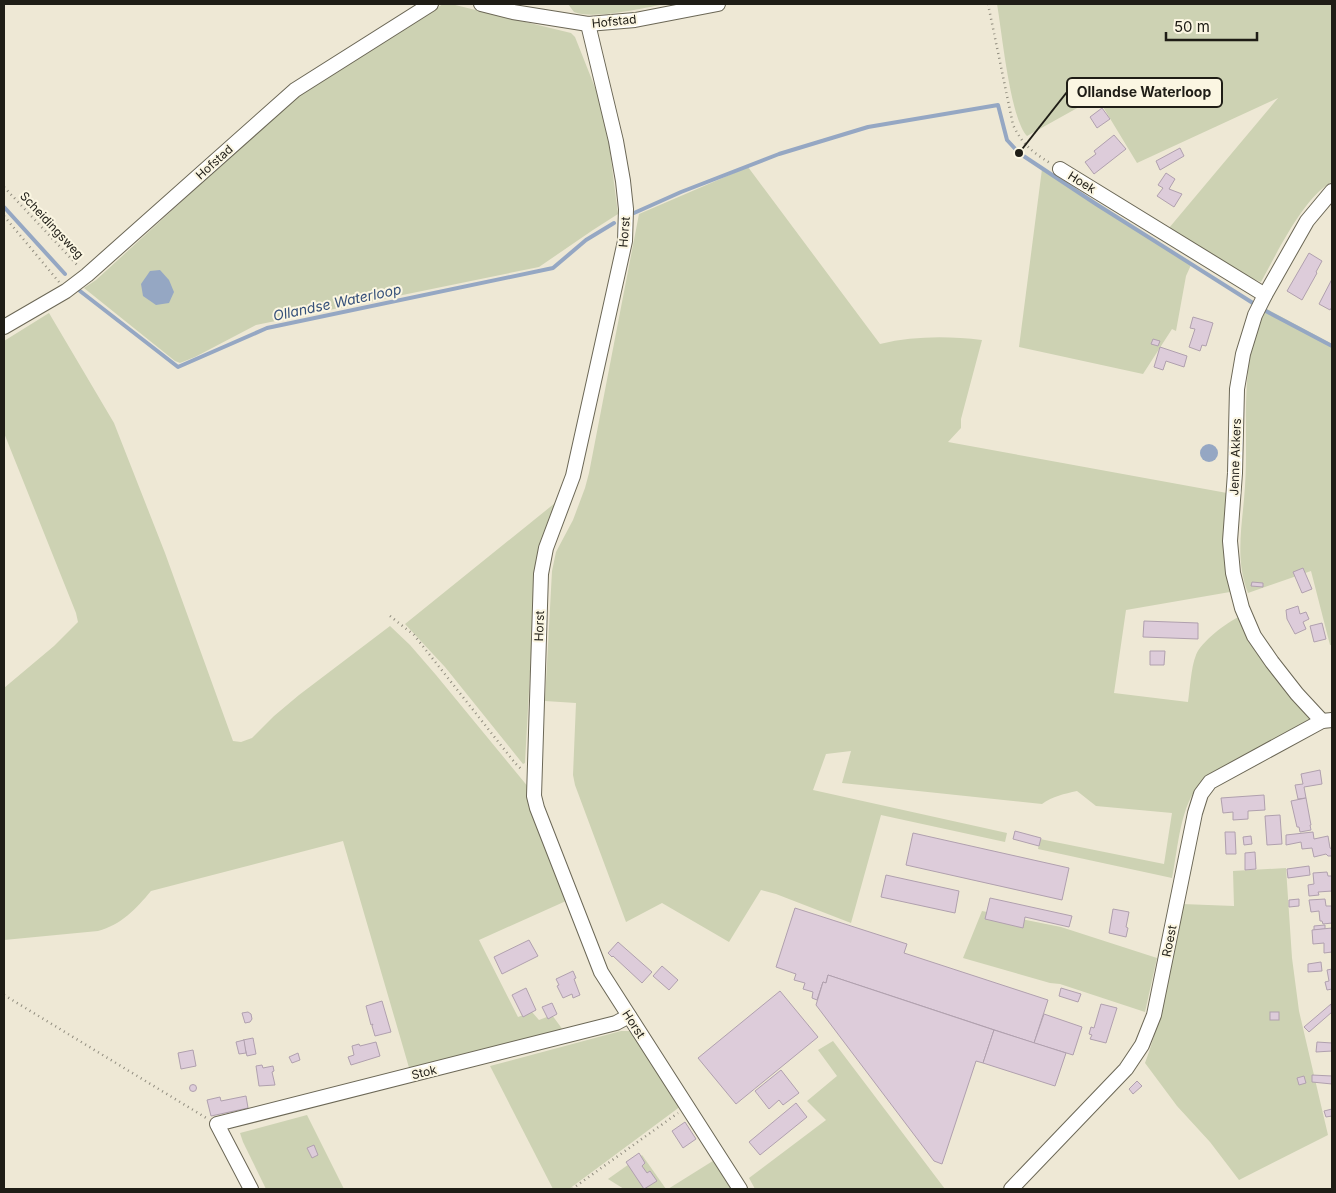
<svg xmlns="http://www.w3.org/2000/svg" width="1336" height="1193" font-family="Inter,sans-serif">
  <style>
    .green { fill: #cdd2b3 }
    .water { fill: #95a7c3 }
    .lines { fill: none; stroke-linecap: round; stroke-linejoin: round }
    .stream { stroke: #95a7c3; stroke-width: 4 }
    .building { fill: #ddccda; stroke: #b0a0ae }
    .minor-casing { stroke: #6b6756; stroke-width: 16 }
    .path { stroke: #918d7f; stroke-width: 2.5; stroke-dasharray: 1 4; stroke-linecap: butt }
    .minor { stroke: #fff; stroke-width: 14 }
    .labels { text-anchor: middle; dominant-baseline: central; stroke-width: 4; stroke-linejoin: round; paint-order: stroke }
    .street-label { font-size: 12px; fill: #1f1d16; stroke: #fbf6e2 }
    .water-label { font-size: 14px; font-style: italic; fill: #36517a; stroke: #fbf6e2 }
    .leader { fill: none; stroke: #1f1d16; stroke-width: 2 }
    .callout-dot { fill: #1f1d16; stroke: #fbf6e2; stroke-width: 2 }
    .callout { fill: #fbf6e2; stroke: #1f1d16; stroke-width: 2 }
    .callout-label { font-size: 14px; text-anchor: middle; font-weight: bold; fill: #1f1d16 }
  </style>
  <rect width="100%" height="100%" fill="#eee8d5"/>
  <g class="green">
    <polygon points="443,4 451,4 571,33 575,37 596,90 607,128 618,214 593,230 539,267 256,325 195,357 180,363 175,361 84,288 96,280 298,95"/>
    <path d="M568 4H665C644 8 593 20 574 12Z"/>
    <path d="M997 4H1332V182C1304 196 1276 255 1261 282L1246 276 1169 228 1278 98 1137 163 1097 97 1027 136C1010 118 1002 32 997 4Z"/>
    <path d="M748 167 880 344C914 336 947 336 982 340L961 419V428L948 442 1227 493 1228 576 1230 592 1126 610 1114 693 1188 702C1190 689 1191 667 1196 655 1201 642 1227 622 1239 617L1314 718 1201 783C1180 804 1178 849 1172 878L1038 849 1040 839 1164 864 1172 813 1096 806 1077 791C1064 794 1053 796 1042 804L842 783 851 751 826 754 813 790 1007 833 1005 842 881 815 851 923 776 894 761 890 729 942 662 903 626 922 575 785 573 775 576 703 545 701 552 571 556 552 573 520 585 488 589 473 639 214Z"/>
    <polygon points="1042,169 1191,265 1186,276 1176,331 1172,329 1143,374 1019,347"/>
    <path d="M1265 308 1332 344V645H1330L1311 571 1248 593C1234 558 1243 522 1245 486 1249 429 1238 361 1265 308Z"/>
    <path d="M49 313 114 423 165 553 233 741 241 742 252 738 274 716 299 695 390 626 410 645 436 675 529 788 566 901 479 940 518 1017 532 1012 539 1020 552 1015 563 1030 410 1071 343 841 151 891C136 909 121 925 98 931L4 940V688L54 646 78 622 76 613 4 433V341Z"/>
    <polygon points="560,499 535,580 525,763 523,764 445,667 405,624"/>
    <path d="M1286 868 1292 958 1299 1011 1328 1135 1239 1180 1210 1142 1177 1106 1145 1063C1164 1012 1172 958 1182 904L1234 906 1233 871Z"/>
    <polygon points="982,911 1061,927 1157,958 1145,1012 1060,984 1050,983 963,958"/>
    <polygon points="621,1031 630,1031 635,1036 681,1106 569,1189 553,1189 490,1066"/>
    <polygon points="833,1041 945,1189 755,1189 749,1178 826,1120 807,1101 837,1076 818,1050"/>
    <polygon points="307,1115 344,1189 266,1189 243,1142 240,1133"/>
    <polygon points="642,1155 666,1189 624,1189 608,1179"/>
    <polygon points="716,1159 734,1189 668,1189"/>
  </g>
  <g class="water">
    <polygon points="160,270 169,280 174,292 169,303 156,305 143,296 141,284 150,271"/>
    <circle cx="1209" cy="453" r="9"/>
  </g>
  <g class="lines">
    <g class="stream">
      <polyline points="4,207 65,274"/>
      <polyline points="634,213 681,192 779,154 868,127 998,105 1007,140 1019,153 1096,204 1256,305"/>
      <polyline points="80,291 178,367 267,328 553,268 586,240 614,223"/>
      <polyline points="1262,309 1332,346"/>
    </g>
  </g>
  <g class="building">
    <polygon points="1102,108 1110,119 1097,128 1090,117"/>
    <polygon points="1114,135 1126,149 1094,174 1085,162 1096,154 1094,151"/>
    <polygon points="1180,148 1184,156 1160,170 1156,161"/>
    <polygon points="1166,173 1175,179 1169,189 1182,194 1174,207 1157,196 1163,188 1158,185"/>
    <polygon points="1309,253 1322,261 1316,272 1317,273 1302,300 1287,291"/>
    <polygon points="1332,279 1332,307 1330,310 1319,304"/>
    <polygon points="1193,317 1213,323 1206,346 1202,345 1200,351 1189,347 1195,329 1190,328"/>
    <polygon points="1153,339 1160,341 1158,346 1151,344"/>
    <polygon points="1160,347 1187,356 1184,367 1166,361 1163,370 1154,367"/>
    <polygon points="1303,568 1312,589 1302,593 1293,572"/>
    <polygon points="1252,582 1263,583 1263,587 1251,586"/>
    <polygon points="1298,606 1300,614 1306,612 1309,619 1303,622 1306,629 1295,634 1287,619 1286,610"/>
    <polygon points="1144,621 1198,623 1198,639 1143,637"/>
    <polygon points="1322,623 1326,639 1314,642 1310,626"/>
    <polygon points="1150,651 1165,651 1164,665 1150,665"/>
    <polygon points="1320,770 1322,784 1304,787 1306,798 1298,799 1295,785 1303,784 1301,774"/>
    <polygon points="1264,795 1265,810 1248,811 1248,819 1233,820 1233,812 1223,813 1221,798"/>
    <polygon points="1306,798 1311,825 1310,825 1311,830 1300,832 1299,827 1297,827 1291,801"/>
    <polygon points="1280,815 1282,844 1267,845 1265,816"/>
    <polygon points="1015,831 1041,838 1039,846 1013,839"/>
    <polygon points="1225,832 1235,832 1236,854 1226,854"/>
    <polygon points="1313,832 1314,839 1328,836 1330,848 1332,849 1332,856 1328,856 1326,854 1314,857 1312,848 1302,849 1301,842 1286,845 1286,835"/>
    <polygon points="913,833 1069,868 1062,900 906,865"/>
    <polygon points="1251,836 1252,844 1244,845 1243,837"/>
    <polygon points="1255,852 1256,869 1245,870 1245,853"/>
    <polygon points="1309,866 1310,875 1288,878 1287,869"/>
    <polygon points="1327,872 1328,876 1332,876 1332,891 1318,892 1319,895 1309,896 1308,885 1314,884 1313,873"/>
    <polygon points="886,875 959,891 955,913 881,897"/>
    <polygon points="990,898 1072,916 1069,927 1025,917 1023,928 985,919"/>
    <polygon points="1299,899 1299,906 1289,907 1289,900"/>
    <polygon points="1325,899 1326,906 1332,906 1332,923 1323,924 1322,921 1320,921 1319,911 1311,912 1309,900"/>
    <polygon points="795,908 907,944 904,953 1048,1000 1034,1043 828,975 826,983 823,982 817,1000 812,998 813,992 803,989 805,983 794,980 796,974 776,967"/>
    <polygon points="1113,909 1129,912 1126,927 1128,928 1126,937 1109,933"/>
    <polygon points="1325,925 1325,929 1314,930 1314,926"/>
    <polygon points="1332,928 1332,952 1324,953 1324,943 1313,944 1312,930"/>
    <polygon points="529,940 538,956 502,974 494,957"/>
    <polygon points="618,942 652,972 642,983 613,956 612,957 608,953"/>
    <polygon points="1321,962 1322,971 1308,972 1308,964"/>
    <polygon points="662,966 678,980 669,990 653,976"/>
    <polygon points="1332,969 1332,990 1332,989 1327,990 1325,982 1329,981 1327,970"/>
    <polygon points="573,971 576,978 574,979 580,995 573,998 572,994 563,998 557,986 559,985 556,979"/>
    <polygon points="828,975 994,1030 983,1063 976,1061 942,1164 934,1161 816,1005 823,982 826,983"/>
    <polygon points="526,988 536,1010 523,1017 512,995"/>
    <polygon points="1061,988 1081,994 1078,1002 1059,996"/>
    <polygon points="780,991 818,1037 736,1104 698,1058"/>
    <polygon points="382,1001 391,1032 375,1036 372,1026 373,1024 371,1025 366,1006"/>
    <polygon points="552,1003 557,1014 548,1019 542,1007"/>
    <polygon points="1101,1004 1117,1008 1106,1043 1090,1039 1092,1035 1089,1034 1091,1027 1094,1028"/>
    <polygon points="1331,1004 1332,1012 1309,1032 1304,1027"/>
    <polygon points="248,1012 251,1014 252,1019 250,1022 245,1023 242,1013"/>
    <rect x="1270" y="1012" width="9" height="8"/>
    <polygon points="1044,1014 1082,1027 1073,1055 1034,1043"/>
    <polygon points="994,1030 1066,1053 1055,1086 983,1063"/>
    <polygon points="253,1038 256,1054 247,1056 243,1040"/>
    <polygon points="244,1040 246,1053 239,1054 236,1042"/>
    <polygon points="376,1042 380,1056 351,1065 348,1057 354,1055 352,1046 359,1044 360,1046"/>
    <polygon points="1317,1042 1332,1043 1332,1051 1316,1052"/>
    <polygon points="193,1050 196,1066 181,1069 178,1053"/>
    <polygon points="298,1053 300,1060 292,1063 289,1057"/>
    <polygon points="262,1065 263,1068 273,1066 274,1071 272,1072 275,1085 259,1086 256,1066"/>
    <polygon points="781,1070 799,1093 783,1105 779,1100 769,1109 755,1091"/>
    <polygon points="1312,1075 1332,1076 1332,1084 1312,1082"/>
    <polygon points="1304,1076 1306,1083 1299,1085 1297,1078"/>
    <polygon points="1137,1081 1142,1086 1133,1094 1129,1089"/>
    <circle cx="193" cy="1088" r="3.5"/>
    <polygon points="246,1096 248,1108 211,1116 207,1100 220,1097 221,1101"/>
    <polygon points="796,1103 807,1117 760,1155 749,1142"/>
    <polygon points="1332,1109 1332,1116 1326,1117 1324,1111"/>
    <polygon points="685,1122 696,1139 683,1148 672,1131"/>
    <polygon points="314,1145 318,1155 312,1158 307,1148"/>
    <polygon points="639,1153 645,1163 642,1166 647,1173 650,1171 657,1181 644,1189 626,1162"/>
  </g>
  <g class="lines">
    <defs>
      <g id="minor">
        <polyline points="481,4 513,12 588,24 635,20 718,4"/>
        <polyline points="588,24 616,141 623,181 626,209 625,241 573,476 546,548 541,574 534,796 537,808 601,972 740,1189"/>
        <polyline points="1060,169 1265,295"/>
        <polyline points="4,327 66,291 87,275 295,90 431,4"/>
        <polyline points="1322,721 1297,694 1272,662 1254,636 1242,608 1233,573 1230,541 1235,473 1237,389 1243,354 1255,315 1265,295 1307,221 1332,191"/>
        <polyline points="251,1189 217,1124 616,1023 629,1016"/>
        <polyline points="1011,1189 1126,1069 1142,1045 1154,1015 1195,813 1201,794 1210,782 1322,721 1332,720"/>
      </g>
    </defs>
    <use href="#minor" class="minor-casing"/>
    <g class="path">
      <path d="M988 4 1013 125C1023 145 1031 151 1050 163"/>
      <polyline points="4,187 78,266"/>
      <polyline points="4,216 59,282"/>
      <polyline points="390,616 414,635 515,763 522,770"/>
      <polyline points="4,995 208,1119"/>
      <polyline points="572,1189 678,1113"/>
    </g>
    <use href="#minor" class="minor"/>
  </g>
  <g class="labels">
    <g class="street-label">
      <text transform="translate(614 21) rotate(-6)">Hofstad</text>
      <text transform="translate(214 162) rotate(-42)">Hofstad</text>
      <text transform="translate(1082 182) rotate(32)">Hoek</text>
      <text transform="translate(52 225) rotate(47)">Scheidingsweg</text>
      <text transform="translate(624 232) rotate(-85)">Horst</text>
      <text transform="translate(1235 457) rotate(-88)">Jenne Akkers</text>
      <text transform="translate(539 626) rotate(-88)">Horst</text>
      <text transform="translate(1169 941) rotate(-79)">Roest</text>
      <text transform="translate(634 1024) rotate(57)">Horst</text>
      <text transform="translate(424 1072) rotate(-14)">Stok</text>
    </g>
    <g class="water-label">
      <text transform="translate(337 302) rotate(-12)">Ollandse Waterloop</text>
    </g>
  </g>
  <path class="leader" d="M1019 153L1067 92"/>
  <circle class="callout-dot" cx="1019" cy="153" r="5"/>
  <rect class="callout" x="1067" y="78" width="155" height="29" rx="5"/>
  <g class="callout-label">
    <text x="1144" y="97">Ollandse Waterloop</text>
  </g>
  <rect width="1336" height="1193" fill="none" stroke="#1f1d16" stroke-width="10"/>
  <path d="M1166 32v8h91v-8" fill="none" stroke="#1f1d16" stroke-width="2.5"/>
  <text x="1174" y="32" font-size="15" fill="#1f1d16" stroke="#fbf6e2" stroke-width="4" paint-order="stroke">50 m</text>
</svg>
